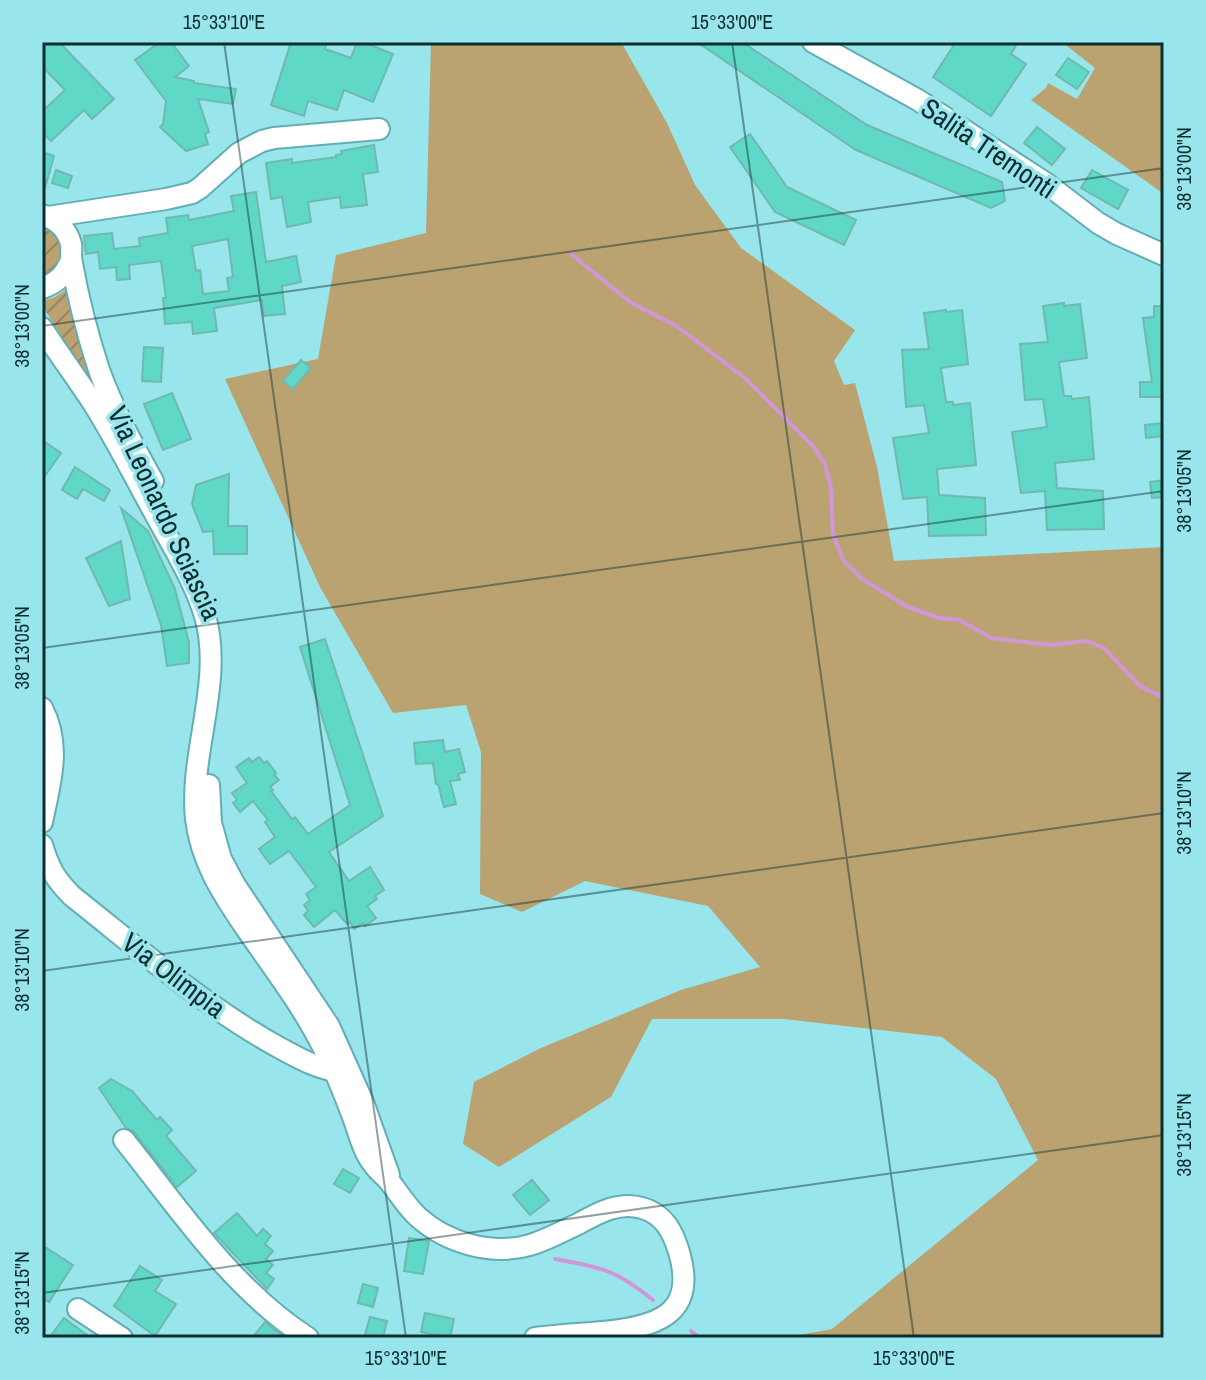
<svg xmlns="http://www.w3.org/2000/svg" width="1206" height="1380" font-family="'Archivo Narrow',sans-serif">
  <style>
    .grass { fill: #bba271 }
    .garden { fill: url(#garden-furrows) }
    .lines { fill: none; stroke-linecap: round; stroke-linejoin: round }
    .stream { stroke: #d096d7; stroke-width: 4 }
    .building { fill: #5fd8c7; stroke: #70b9ae; stroke-width: 2; fill-rule: evenodd }
    .minor-casing { stroke: #63aeb5; stroke-width: 24 }
    .minor { stroke: #fff; stroke-width: 20 }
    .ticks { fill: none; stroke: #0d2e31; stroke-width: 2; stroke-opacity: 0.45 }
    .labels { text-anchor: middle; dominant-baseline: central; stroke-width: 7; stroke-linejoin: round; paint-order: stroke }
    .street-label { font-size: 28px; fill: #0d2e31; stroke: #98e5eb }
    .neatline { fill: none; stroke: #0d2e31; stroke-width: 3 }
    .ticks-label { font-size: 20px; text-anchor: middle; fill: #0d2e31 }
  </style>
  <defs>
    <pattern id="garden-furrows" width="10" height="10" patternUnits="userSpaceOnUse" patternTransform="scale(2)"><rect width="10" height="10" fill="#bba271"/><path d="M-1 1l2-2M0 10L10 0M9 11l2-2" fill="none" stroke="#96845d"/></pattern>
  </defs>
  <rect width="100%" height="100%" fill="#98e5eb"/>
  <g class="grass">
    <polygon points="431,42 621,42 667,123 695,185 741,248 855,330 834,361 844,385 855,383 877,467 894,561 1164,547 1164,1338 783,1338 832,1329 1038,1160 996,1079 942,1037 784,1019 652,1019 611,1097 499,1167 463,1144 474,1082 541,1048 681,990 760,967 708,906 585,881 522,912 480,894 481,752 466,705 393,713 320,587 225,379 318,359 336,255 426,233"/>
    <polygon points="1062,42 1164,42 1164,194 1031,100 1046,88 1048,83 1077,99 1095,68"/>
  </g>
  <g class="garden">
    <path d="M42 226C67 236 65 265 42 276Z"/>
    <polygon points="69,288 97,385 93,386 42,305 42,301 55,297"/>
  </g>
  <g class="lines">
    <g class="stream">
      <polyline points="571,254 630,302 678,327 745,378 812,445 825,464 831,487 833,535 844,561 862,579 908,607 939,618 960,620 991,638 1050,645 1087,641 1104,648 1140,686 1164,698"/>
      <path d="M555 1259C601 1267 616 1270 653 1300"/>
      <polyline points="691,1331 700,1338"/>
    </g>
  </g>
  <g class="building">
    <polygon points="42,42 59,42 114,99 92,119 84,110 51,141 42,132 42,112 65,90 42,66"/>
    <polygon points="160,42 171,42 189,66 175,77 194,81 194,83 236,89 233,104 198,99 209,132 205,134 208,144 186,151 160,127 163,124 166,101 135,60"/>
    <polygon points="291,42 327,42 325,49 351,58 357,42 363,42 393,54 373,102 344,90 337,110 308,101 304,116 271,105"/>
    <polygon points="697,42 742,42 867,125 1002,182 1005,201 991,208 856,150"/>
    <polygon points="956,42 1018,42 1011,54 1026,64 991,116 933,77"/>
    <polygon points="1068,58 1089,72 1077,89 1056,75"/>
    <polygon points="1037,127 1065,149 1052,165 1024,143"/>
    <polygon points="750,134 787,187 856,220 844,245 775,212 730,147"/>
    <polygon points="374,145 378,172 363,174 367,205 341,208 340,197 308,202 311,222 287,227 282,197 271,199 266,163 292,159 292,163 336,157 336,155 342,154 341,151"/>
    <polygon points="42,152 54,156 45,188 42,187"/>
    <polygon points="56,170 72,176 68,188 52,183"/>
    <polygon points="1092,170 1128,190 1118,209 1081,188"/>
    <path d="M256 192 266 262 296 256 301 282 282 286 285 314 264 316 262 300 214 308 217 331 193 334 192 322 165 324 163 298H166L161 261 129 265 130 279 117 280 116 267 100 269 98 252 86 254 84 236 112 233 114 249 140 246 139 238 168 233 166 218 188 215 189 220 234 211 231 196ZM228 239 233 277 227 278 229 291 203 294 200 270 196 271 192 246Z"/>
    <polygon points="1064,303 1064,306 1080,304 1087,358 1059,362 1064,396 1071,396 1072,399 1089,397 1094,459 1055,463 1057,488 1103,491 1104,529 1047,530 1045,491 1021,493 1012,432 1047,427 1043,399 1025,400 1020,344 1048,342 1043,306"/>
    <polygon points="1154,306 1164,306 1164,397 1140,397 1140,382 1152,382 1143,318 1154,317"/>
    <polygon points="946,310 946,312 962,310 968,364 941,368 946,402 953,402 953,405 970,403 976,465 937,469 939,495 985,498 986,535 929,536 927,497 903,499 893,438 929,433 924,405 906,407 902,350 929,349 924,313"/>
    <polygon points="144,347 163,348 161,382 142,381"/>
    <polygon points="301,360 311,368 293,389 283,381"/>
    <polygon points="172,393 191,439 163,450 144,404"/>
    <polygon points="1164,423 1164,436 1146,438 1145,425"/>
    <polygon points="42,440 61,453 42,480"/>
    <polygon points="75,467 110,490 104,501 83,489 77,499 62,490"/>
    <polygon points="229,474 228,526 247,526 247,554 214,554 213,531 203,532 192,504 196,485"/>
    <polygon points="1164,480 1164,497 1152,498 1150,482"/>
    <polygon points="121,508 148,531 175,589 189,643 189,663 167,666 161,625"/>
    <polygon points="121,541 130,599 109,606 86,558"/>
    <polygon points="325,639 383,816 329,852 349,881 370,867 384,890 375,896 377,899 367,906 376,918 365,926 363,923 354,929 350,922 347,924 335,910 314,927 304,915 308,911 304,905 310,900 306,894 316,887 289,851 270,864 259,849 275,837 265,822 268,820 253,801 240,812 233,803 237,800 232,793 247,783 236,767 249,758 252,762 259,757 264,763 267,761 276,773 274,775 279,780 270,787 273,790 271,791 292,819 295,817 308,834 350,805 300,647"/>
    <polygon points="443,740 445,752 459,749 465,772 458,774 460,780 450,781 456,804 444,807 438,784 436,784 433,763 416,764 414,743"/>
    <polygon points="111,1079 132,1091 157,1120 160,1117 172,1130 166,1136 196,1171 177,1187 134,1132 126,1128 99,1088"/>
    <polygon points="343,1169 359,1178 350,1193 334,1184"/>
    <polygon points="532,1180 549,1200 530,1215 513,1195"/>
    <polygon points="237,1213 257,1236 263,1229 271,1236 265,1244 273,1251 266,1259 273,1265 266,1273 274,1279 267,1289 214,1233"/>
    <polygon points="409,1238 429,1241 423,1274 404,1271"/>
    <polygon points="42,1245 73,1265 49,1302 42,1297"/>
    <polygon points="140,1266 162,1280 155,1291 176,1304 155,1336 114,1306"/>
    <polygon points="363,1284 378,1288 373,1307 358,1303"/>
    <polygon points="425,1313 454,1319 450,1338 421,1332"/>
    <polygon points="370,1317 387,1321 383,1338 364,1338"/>
    <polygon points="64,1318 91,1338 49,1338"/>
    <polygon points="265,1322 273,1329 286,1338 252,1338"/>
  </g>
  <g class="lines">
    <defs>
      <g id="minor">
        <polyline points="813,42 918,100 1047,184 1098,223 1117,234 1164,255"/>
        <path d="M42 215C56 219 67 229 71 244 72 250 70 257 72 263 78 298 88 336 99 370 113 409 133 445 153 481"/>
        <polyline points="48,217 166,199 192,193 200,188 239,153 262,141 274,138 379,129"/>
        <path d="M42 288C57 283 65 275 71 260"/>
        <path d="M42 328C58 353 76 377 93 403 117 441 137 482 159 521 176 552 195 583 205 616 224 681 189 753 196 819 201 861 222 893 245 927 272 966 302 1005 323 1047 335 1070 344 1093 353 1117 359 1133 363 1152 374 1165 378 1171 385 1176 389 1181 399 1193 406 1206 418 1217 447 1243 492 1256 530 1245 547 1240 563 1231 578 1224 598 1213 619 1201 642 1208 664 1214 673 1232 679 1252 698 1316 654 1327 603 1332 580 1334 558 1335 535 1338"/>
        <path d="M42 708C62 746 50 783 42 822"/>
        <polyline points="209,785 211,823 221,859 235,885 329,1026 363,1102 389,1175"/>
        <path d="M42 845C49 868 55 879 72 896 139 949 205 1007 280 1048 300 1059 320 1070 343 1072"/>
        <path d="M124 1140C180 1210 232 1289 308 1338"/>
        <polyline points="78,1309 122,1338"/>
      </g>
    </defs>
    <use href="#minor" class="minor-casing"/>
    <use href="#minor" class="minor"/>
  </g>
  <path class="ticks" d="M224 42 406 1338M732 42 914 1338M42 326 1164 168M42 648 1164 491M42 971 1164 813M42 1293 1164 1135"/>
  <g class="labels">
    <g class="street-label">
      <text transform="translate(989 148) rotate(34)">Salita Tremonti</text>
      <text transform="translate(165 513) rotate(65)">Via Leonardo Sciascia</text>
      <text transform="translate(174 975) rotate(37)">Via Olimpia</text>
    </g>
  </g>
  <rect width="1206" height="1380" fill="none" stroke="#98e5eb" stroke-width="88"/>
  <rect x="44" y="44" width="1118" height="1292" class="neatline"/>
  <g class="ticks-label">
    <text x="224" y="29">15°33'10"E</text>
    <text x="732" y="29">15°33'00"E</text>
    <text transform="translate(1184 169) rotate(-90)" y="7">38°13'00"N</text>
    <text transform="translate(22 326) rotate(-90)" y="7">38°13'00"N</text>
    <text transform="translate(1184 491) rotate(-90)" y="7">38°13'05"N</text>
    <text transform="translate(22 648) rotate(-90)" y="7">38°13'05"N</text>
    <text transform="translate(1184 813) rotate(-90)" y="7">38°13'10"N</text>
    <text transform="translate(22 970) rotate(-90)" y="7">38°13'10"N</text>
    <text transform="translate(1184 1135) rotate(-90)" y="7">38°13'15"N</text>
    <text transform="translate(22 1293) rotate(-90)" y="7">38°13'15"N</text>
    <text x="406" y="1365">15°33'10"E</text>
    <text x="914" y="1365">15°33'00"E</text>
  </g>
</svg>
